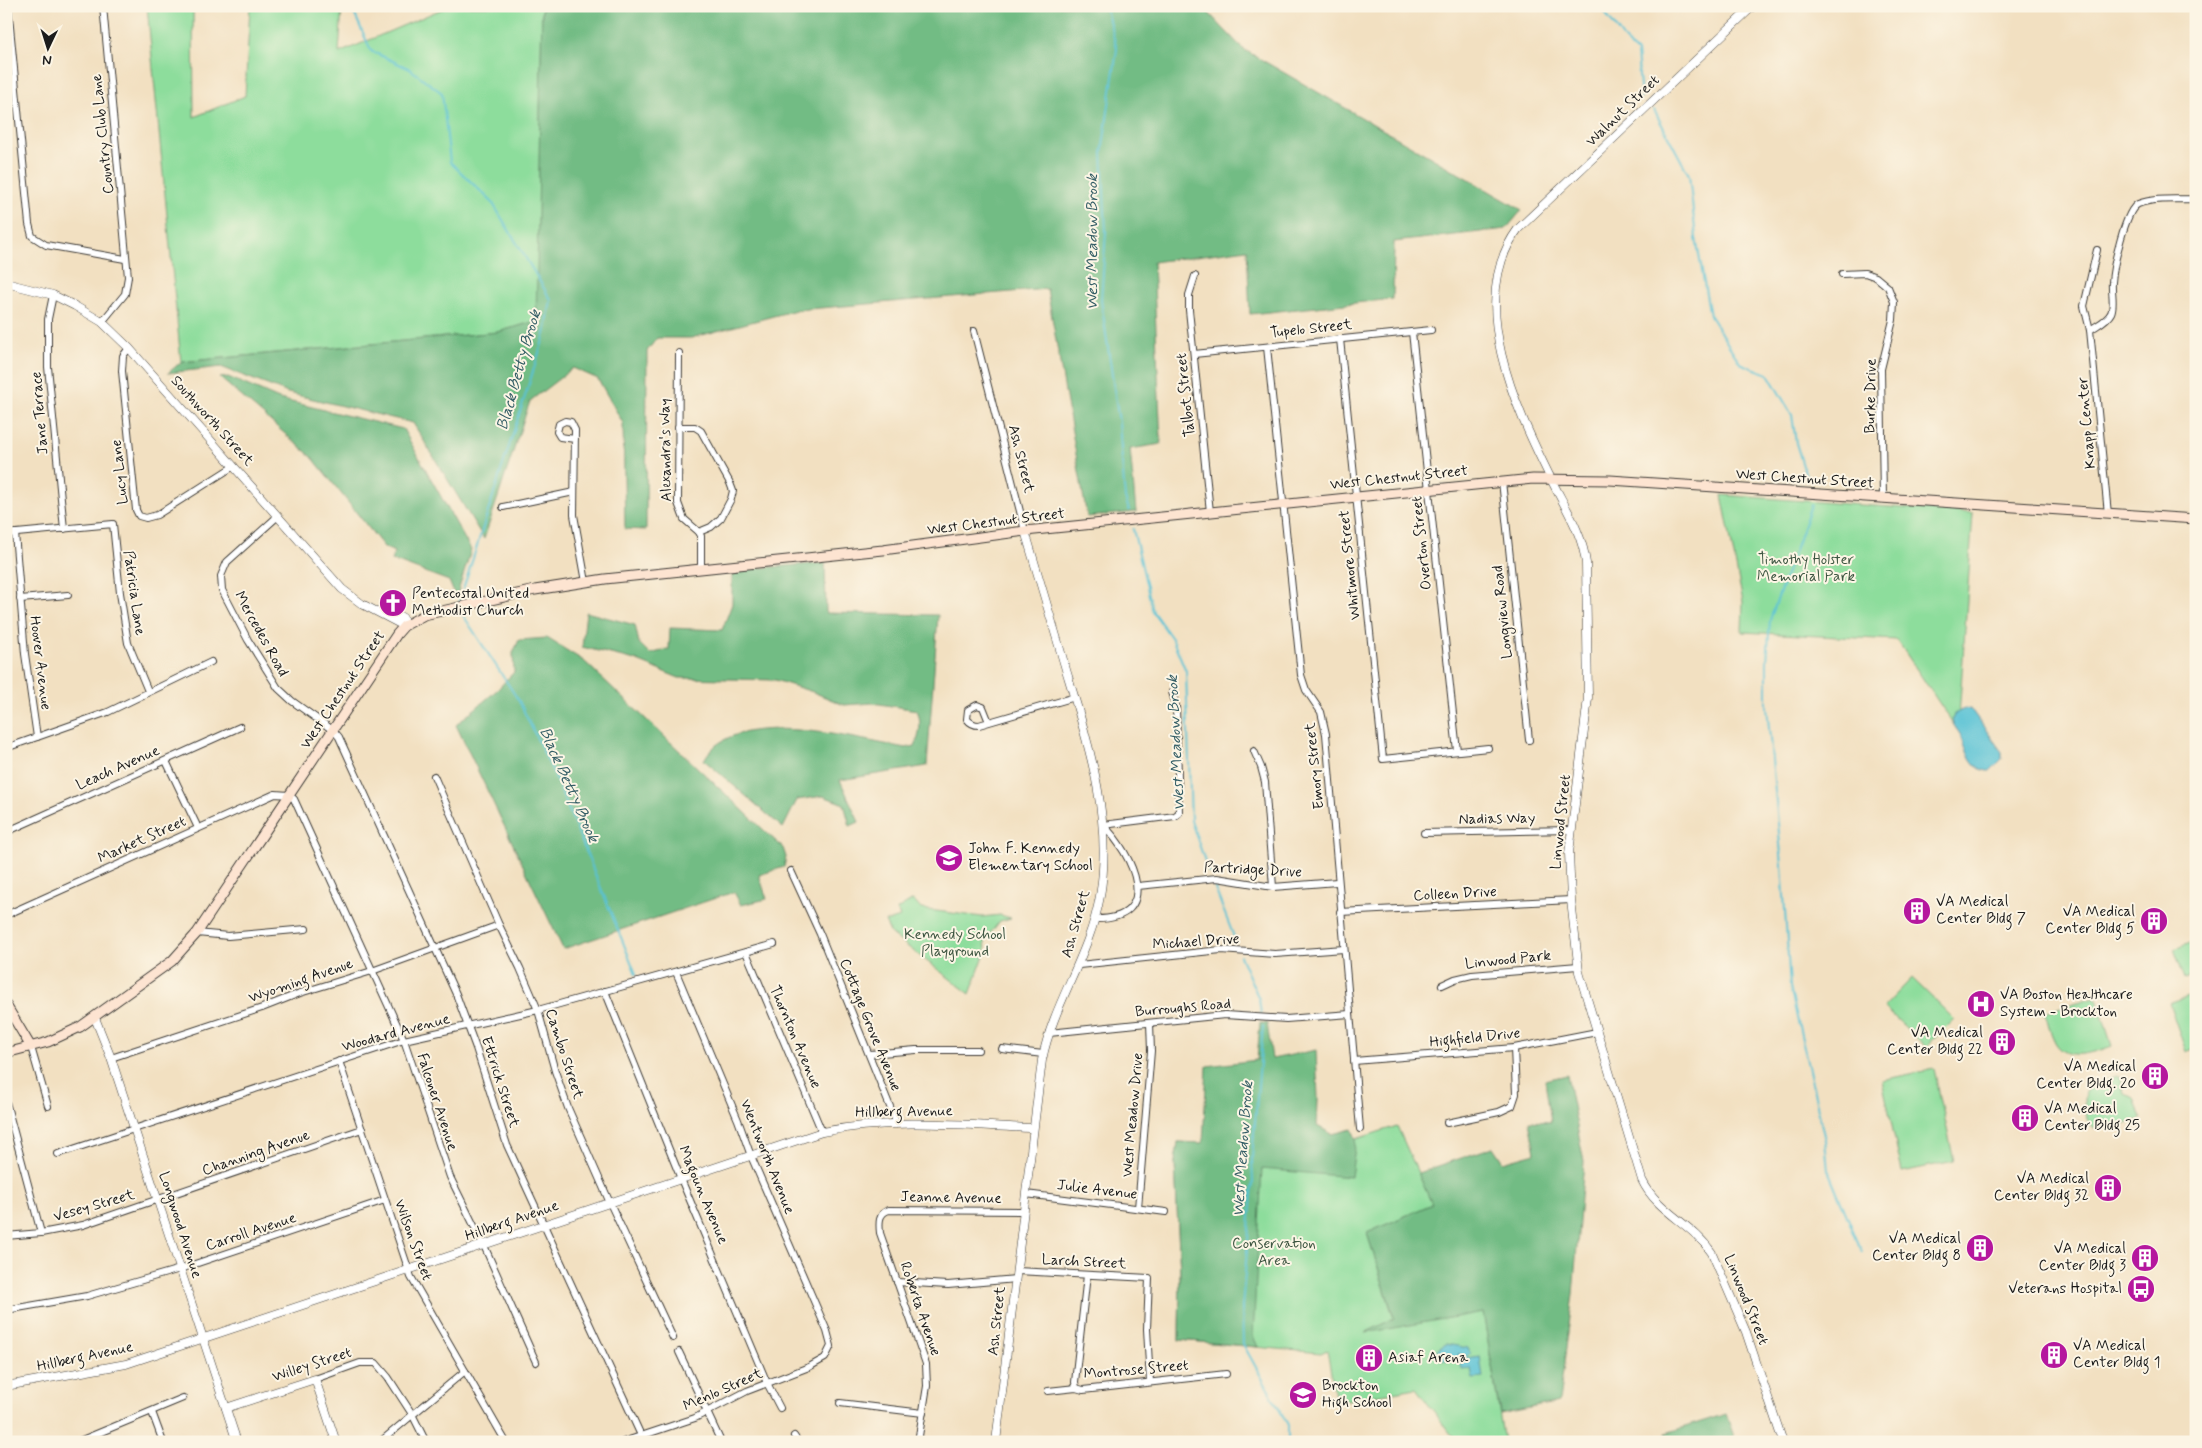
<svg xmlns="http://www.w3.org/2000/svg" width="2202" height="1448" font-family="Mynerve,sans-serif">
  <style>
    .green { fill: #8ddd9c; stroke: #547c5c }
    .forest { fill: #72bc84; stroke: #476c50 }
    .water { fill: #59c2d5; stroke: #3a6f78 }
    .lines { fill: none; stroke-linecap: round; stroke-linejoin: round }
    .stream { stroke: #59c2d5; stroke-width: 2 }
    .minor-casing { stroke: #3c3935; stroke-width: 8 }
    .tertiary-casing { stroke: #3c3935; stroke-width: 9 }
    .secondary-casing { stroke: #3c3935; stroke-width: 11 }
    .minor { stroke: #fff; stroke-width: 6 }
    .tertiary { stroke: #fff; stroke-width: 8 }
    .secondary { stroke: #fde4d1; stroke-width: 9 }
    .labels { text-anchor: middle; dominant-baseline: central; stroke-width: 4; stroke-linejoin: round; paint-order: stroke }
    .street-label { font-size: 15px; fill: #1c1c1c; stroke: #fcf5e5 }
    .park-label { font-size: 15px; fill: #3e5642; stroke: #fcf5e5 }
    .poi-label { font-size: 15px; fill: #1c1c1c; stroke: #fcf5e5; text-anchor: start }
    .water-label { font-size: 16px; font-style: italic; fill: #345e66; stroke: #fcf5e5 }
  </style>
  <rect width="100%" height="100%" fill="#fcf5e5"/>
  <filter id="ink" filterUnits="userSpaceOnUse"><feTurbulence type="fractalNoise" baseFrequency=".02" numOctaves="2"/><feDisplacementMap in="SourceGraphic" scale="10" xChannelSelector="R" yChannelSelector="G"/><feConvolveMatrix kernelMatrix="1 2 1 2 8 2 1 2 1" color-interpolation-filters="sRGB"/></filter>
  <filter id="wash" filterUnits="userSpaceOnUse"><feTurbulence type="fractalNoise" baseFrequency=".0096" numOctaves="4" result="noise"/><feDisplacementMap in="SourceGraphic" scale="20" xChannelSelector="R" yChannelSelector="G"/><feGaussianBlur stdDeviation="1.12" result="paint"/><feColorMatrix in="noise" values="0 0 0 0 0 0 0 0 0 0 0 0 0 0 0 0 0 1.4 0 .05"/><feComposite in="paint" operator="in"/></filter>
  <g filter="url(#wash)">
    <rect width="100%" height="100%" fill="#f2e0c1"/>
    <g class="green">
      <polygon points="147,6 193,6 194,117 245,96 250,6 342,6 339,53 449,6 542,6 537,321 498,332 181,362"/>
      <polygon points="1722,495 1973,513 1958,731 1897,640 1742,632 1743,602"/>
      <polygon points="913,900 921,909 982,917 1000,915 1011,918 1000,921 985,940 986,950 970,994 891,934 885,922 900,917 897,910"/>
      <polygon points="2196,941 2196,975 2185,979 2174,949"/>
      <polygon points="1912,978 1954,1019 1926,1047 1884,1007"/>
      <polygon points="2194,994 2196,1048 2186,1052 2169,1003"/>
      <path d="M2094 997 2097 999 2112 1046C2096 1052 2066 1063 2055 1042 2050 1033 2048 1022 2045 1012Z"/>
      <polygon points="1934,1069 1954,1161 1902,1172 1882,1080"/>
      <path d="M2116 1076 2120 1078 2124 1093 2134 1098 2141 1119 2121 1126 2111 1124 2095 1129C2086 1120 2082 1104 2085 1092L2094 1084Z"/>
      <polygon points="1397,1126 1432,1204 1367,1233 1394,1319 1367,1332 1483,1311 1504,1442 1457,1442 1416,1388 1336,1402 1327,1350 1321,1353 1179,1340 1180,1273 1175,1162 1178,1142 1319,1151"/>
    </g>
    <g class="forest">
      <polygon points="542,6 1202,6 1243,49 1522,210 1506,229 1394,242 1393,299 1250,314 1247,249 1153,262 1161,444 1130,449 1136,512 1087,517 1047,289 796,310 691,338 657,338 647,351 646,530 625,529 623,423 598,379 573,368 530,401 484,539 413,423 288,393 221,367 168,373 181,362 498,332 536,321"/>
      <polygon points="228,377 279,399 403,429 471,550 456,598 449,581 392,560 394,552 384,547 312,457 220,378"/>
      <path d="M825 563 826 613 938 615 927 766 840 780 859 822 850 826 844 804 823 796 797 800 783 828 704 760C733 704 857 740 906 748L915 746C920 734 922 722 917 710L873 703 844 705 813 692 775 680 679 678 635 660 582 647 586 612 635 625 639 643 650 654 669 649 670 628 722 630 732 604V570Z"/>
      <polygon points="547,638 584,661 783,848 786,857 784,867 759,875 767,899 741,905 734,892 563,949 456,725 497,690 514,672 513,653 519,640"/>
      <polygon points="1260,1023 1267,1023 1272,1059 1316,1050 1318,1099 1317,1126 1332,1134 1352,1129 1356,1139 1351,1177 1262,1169 1253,1336 1258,1347 1179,1340 1180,1273 1175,1162 1178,1142 1203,1143 1207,1066 1257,1060"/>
      <polygon points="1567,1075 1584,1162 1573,1294 1559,1402 1500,1414 1483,1312 1365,1333 1394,1318 1367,1233 1432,1204 1418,1173 1493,1147 1503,1162 1535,1153 1529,1121 1551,1122 1545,1080"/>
      <polygon points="1726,1414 1736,1442 1669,1442 1666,1433"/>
    </g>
    <g class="water">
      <path d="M1970 708 2002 752V759L1990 771C1972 772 1966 749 1961 736 1957 728 1949 723 1954 714L1964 709Z"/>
      <polygon points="1446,1344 1468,1348 1470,1353 1465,1358 1480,1356 1483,1378 1473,1379 1471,1369 1462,1370 1459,1353 1459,1358 1447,1361 1440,1359 1437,1355 1438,1349"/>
    </g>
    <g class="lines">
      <g class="stream">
        <polyline points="351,6 371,51 410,69 442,93 450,162 492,202 551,300 545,334 459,602"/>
        <polyline points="1105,6 1117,49 1102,153 1106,232 1101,300 1119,422 1125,498 1129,510"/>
        <polyline points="1600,6 1626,42 1637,52 1641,98"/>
        <polyline points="1654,110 1689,175 1696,238 1710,316 1740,363 1768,374 1792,415 1796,443 1806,476"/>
        <polyline points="1811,505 1770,620 1767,661 1767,707 1782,865 1790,987 1825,1140 1828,1170 1862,1252"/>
        <polyline points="1133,529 1153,612 1173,640 1186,671 1191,821 1209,873"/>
        <polyline points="463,615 519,701 555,776 636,974"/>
        <polyline points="1214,886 1236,942"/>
        <polyline points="1240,956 1259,999 1261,1014"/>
        <polyline points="1263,1026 1252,1158 1253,1183 1242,1307 1243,1344 1288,1425 1288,1442"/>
      </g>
    </g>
  </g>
  <g filter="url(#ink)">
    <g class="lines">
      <defs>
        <g id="minor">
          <polyline points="8,6 29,224 32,236 46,245 125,259"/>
          <polyline points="6,80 14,79"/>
          <polyline points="2097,250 2084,306 2090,330 2108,514"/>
          <polyline points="1842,274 1865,273 1876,277 1888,287 1894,302 1893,320 1881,369 1883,499"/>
          <polyline points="1195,276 1189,295 1189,310 1210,512"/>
          <polyline points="53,295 48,319 48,367 64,529"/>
          <polyline points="102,322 125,294 128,277 103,6"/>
          <path d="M2090 330C2097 325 2107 321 2111 313 2115 304 2111 292 2112 282 2113 268 2125 210 2138 204 2155 197 2178 200 2196 199"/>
          <polyline points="974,331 1025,531"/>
          <polyline points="1412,332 1457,751"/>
          <polyline points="1340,339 1383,759 1488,748"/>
          <polyline points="1267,347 1301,675 1306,690 1321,712 1326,734 1360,1129"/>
          <polyline points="129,348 123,356 122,371 136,510 139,516 146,518 157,515 234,466"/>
          <polyline points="679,353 678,503 684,519 699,532 701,536 701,569"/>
          <polyline points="1194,354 1431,330"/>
          <polyline points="678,427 695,427 701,431 730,483 733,491 731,499 721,518 711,527 699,532"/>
          <polyline points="575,439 560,437 557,432 559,424 565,421 571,422 575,430 574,515 586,582"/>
          <polyline points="1502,481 1529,740"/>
          <polyline points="503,507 574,492"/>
          <polyline points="278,516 227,562 221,576 222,590 248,640 278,688 292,701 334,731 339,737 456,994 476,1048 507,1145 644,1442"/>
          <polyline points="15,533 25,654 37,737"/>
          <polyline points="6,534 113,524 120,593 128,643 148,691"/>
          <polyline points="20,599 68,595"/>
          <path d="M989 722 983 707 977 705 968 710 967 719C970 723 974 725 979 725L1075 697"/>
          <polyline points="6,748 108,712 211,662"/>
          <polyline points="1254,751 1261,767 1265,782 1273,887"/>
          <polyline points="166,761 198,828"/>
          <polyline points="434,776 499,925 520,968 538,1010 555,1071 568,1108 610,1203 673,1338"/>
          <polyline points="1103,825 1175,816 1179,813 1176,706 1172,692"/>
          <polyline points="6,832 240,727"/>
          <polyline points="1424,833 1572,830"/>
          <polyline points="791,871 820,934 897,1124"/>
          <polyline points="1138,886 1217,878 1273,887 1337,882"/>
          <polyline points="1340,912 1571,900"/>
          <polyline points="6,915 275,794 289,795 294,799 404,1040 450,1177 486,1250 536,1362"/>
          <path d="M1095 919C1164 920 1133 854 1103 825"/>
          <polyline points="197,933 228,936 306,929"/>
          <polyline points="746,952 822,1132"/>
          <polyline points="1079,965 1221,950 1275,954 1344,949"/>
          <polyline points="1442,985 1455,979 1472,975 1578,966"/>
          <polyline points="605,991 681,1179 767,1383 780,1408"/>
          <polyline points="1049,1033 1225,1015 1286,1019 1350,1014"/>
          <polyline points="31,1047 48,1106"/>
          <polyline points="1002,1049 1043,1054"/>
          <polyline points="870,1054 916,1050 978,1050"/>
          <polyline points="111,1058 262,1008 300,993 372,971 499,925"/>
          <polyline points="339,1061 411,1277 506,1442"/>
          <polyline points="1354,1061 1514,1048 1597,1032"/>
          <polyline points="6,1102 41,1233"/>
          <polyline points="1447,1123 1499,1112 1512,1106 1516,1094 1514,1048"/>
          <polyline points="58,1154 404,1040 538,1010 774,944"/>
          <polyline points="1026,1194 1166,1212"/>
          <polyline points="1138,1208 1151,1051 1150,1023"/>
          <polyline points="6,1236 41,1233 83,1225 362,1129"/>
          <polyline points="1017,1271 1149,1278 1147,1329 1150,1382"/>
          <polyline points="897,1282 948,1285 1016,1279"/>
          <polyline points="6,1310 87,1296 180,1269 385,1200"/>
          <polyline points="679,1352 721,1442"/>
          <polyline points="315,1379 360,1363 376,1363 388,1377 412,1414 426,1442"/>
          <polyline points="1076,1388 1075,1382 1087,1275"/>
          <polyline points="1048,1391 1076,1388 1083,1390 1226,1374"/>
          <polyline points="840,1403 923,1413"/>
          <polyline points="152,1412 163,1442"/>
          <polyline points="794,1436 798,1442"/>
          <polyline points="77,1442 183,1398"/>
          <polyline points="380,1442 465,1371"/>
          <polyline points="623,1442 695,1418 747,1391 809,1367 825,1358 831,1346 827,1331 751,1156 738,1120 676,972"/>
          <path d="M918 1442 927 1386 926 1364 880 1233C879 1224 878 1213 889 1210L1024 1211"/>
        </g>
        <g id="tertiary">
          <path d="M1753 6 1518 229C1465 301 1516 408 1550 477 1564 506 1582 531 1586 563L1588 698 1569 853 1571 900 1579 972 1642 1180C1657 1212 1693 1224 1712 1253L1746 1332 1783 1442"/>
          <polyline points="6,283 53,295 75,306 102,322 129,348 342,589 362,604 404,626"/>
          <polyline points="384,612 398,615 403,618 404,626"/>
          <polyline points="95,1018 111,1058 237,1442"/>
          <path d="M6 1386 126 1364 822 1132C891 1118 963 1125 1033 1128"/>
          <polyline points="226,1408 315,1379 336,1442"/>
          <path d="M996 1442 1042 1060C1054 1002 1090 954 1100 896 1113 820 1089 745 1067 673 1053 626 1039 579 1025 531"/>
        </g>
        <g id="secondary">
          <polyline points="6,1005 31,1047"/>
          <polyline points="6,1053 48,1042 80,1027 172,961 197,933 397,634 404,626 424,615 535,590 605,579 883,550 1025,531 1533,479 1610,480 2196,519"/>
        </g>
      </defs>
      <use href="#minor" class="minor-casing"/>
      <use href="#tertiary" class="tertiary-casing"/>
      <use href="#secondary" class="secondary-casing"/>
      <use href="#minor" class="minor"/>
      <use href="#tertiary" class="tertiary"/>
      <use href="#secondary" class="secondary"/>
    </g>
  </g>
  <defs>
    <symbol id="church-disc" viewBox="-11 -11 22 22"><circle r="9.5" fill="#b5179e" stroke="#fcf5e5"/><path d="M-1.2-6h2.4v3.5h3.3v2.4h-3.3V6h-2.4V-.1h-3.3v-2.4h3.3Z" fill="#fff"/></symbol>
    <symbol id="school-disc" viewBox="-11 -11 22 22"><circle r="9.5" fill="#b5179e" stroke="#fcf5e5"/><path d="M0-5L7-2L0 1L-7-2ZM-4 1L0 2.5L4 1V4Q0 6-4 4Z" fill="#fff"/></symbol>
    <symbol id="building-disc" viewBox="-11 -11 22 22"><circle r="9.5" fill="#b5179e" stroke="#fcf5e5"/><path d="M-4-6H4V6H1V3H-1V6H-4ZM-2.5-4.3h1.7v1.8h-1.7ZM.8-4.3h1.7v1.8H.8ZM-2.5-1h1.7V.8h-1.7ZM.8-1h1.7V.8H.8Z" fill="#fff"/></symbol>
    <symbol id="hospital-disc" viewBox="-11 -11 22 22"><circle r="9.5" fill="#b5179e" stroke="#fcf5e5"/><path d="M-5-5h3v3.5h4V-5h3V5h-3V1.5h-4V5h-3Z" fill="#fff"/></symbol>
    <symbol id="bus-disc" viewBox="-11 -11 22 22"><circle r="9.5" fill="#b5179e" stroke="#fcf5e5"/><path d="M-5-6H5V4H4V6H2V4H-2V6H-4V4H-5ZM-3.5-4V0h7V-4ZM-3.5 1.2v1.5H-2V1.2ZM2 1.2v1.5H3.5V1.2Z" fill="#fff"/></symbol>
  </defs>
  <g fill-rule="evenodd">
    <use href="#church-disc" x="377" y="587" width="32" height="32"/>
    <use href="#school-disc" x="933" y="842" width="32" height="32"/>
    <use href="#building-disc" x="1901" y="895" width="32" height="32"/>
    <use href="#building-disc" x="2138" y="905" width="32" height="32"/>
    <use href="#hospital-disc" x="1965" y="988" width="32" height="32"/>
    <use href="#building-disc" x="1986" y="1026" width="32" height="32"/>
    <use href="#building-disc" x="2139" y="1060" width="32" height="32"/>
    <use href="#building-disc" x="2009" y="1102" width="32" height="32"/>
    <use href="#building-disc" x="2092" y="1172" width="32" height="32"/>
    <use href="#building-disc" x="1964" y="1232" width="32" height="32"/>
    <use href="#building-disc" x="2129" y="1242" width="32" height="32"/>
    <use href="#bus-disc" x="2125" y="1273" width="32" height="32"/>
    <use href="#building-disc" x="2038" y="1339" width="32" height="32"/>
    <use href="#building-disc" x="1353" y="1342" width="32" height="32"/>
    <use href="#school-disc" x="1287" y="1379" width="32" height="32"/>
  </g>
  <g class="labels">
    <g class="street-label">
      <text transform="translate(1623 111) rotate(-44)">Walnut Street</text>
      <text transform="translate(103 134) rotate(-96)">Country Club Lane</text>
      <text transform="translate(1311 329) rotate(-6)">Tupelo Street</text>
      <text transform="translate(1186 395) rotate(-96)">Talbot Street</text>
      <text transform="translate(1871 396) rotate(-89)">Burke Drive</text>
      <text transform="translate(40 413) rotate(-95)">Jane Terrace</text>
      <text transform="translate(212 421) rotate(48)">Southworth Street</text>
      <text transform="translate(2087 423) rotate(-95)">Knapp Center</text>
      <text transform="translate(666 450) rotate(-91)">Alexandra's Way</text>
      <text transform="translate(1021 459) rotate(76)">Ash Street</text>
      <text transform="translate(120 472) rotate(-96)">Lucy Lane</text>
      <text transform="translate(1399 478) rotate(-6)">West Chestnut Street</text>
      <text transform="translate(1805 479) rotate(4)">West Chestnut Street</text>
      <text transform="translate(996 522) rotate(-7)">West Chestnut Street</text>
      <text transform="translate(1422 543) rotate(-96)">Overton Street</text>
      <text transform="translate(1350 565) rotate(-96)">Whitmore Street</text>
      <text transform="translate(134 593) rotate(82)">Patricia Lane</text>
      <text transform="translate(1503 612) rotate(-96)">Longview Road</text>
      <text transform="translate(261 634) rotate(61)">Mercedes Road</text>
      <text transform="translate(40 663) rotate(83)">Hoover Avenue</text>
      <text transform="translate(343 690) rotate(-56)">West Chestnut Street</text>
      <text transform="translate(1315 766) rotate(-96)">Emory Street</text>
      <text transform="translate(118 768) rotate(-24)">Leach Avenue</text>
      <text transform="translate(1497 819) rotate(-1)">Nadias Way</text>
      <text transform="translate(1561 822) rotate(-84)">Linwood Street</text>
      <text transform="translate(142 840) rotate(-24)">Market Street</text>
      <text transform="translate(1253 870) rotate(3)">Partridge Drive</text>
      <text transform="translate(1455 894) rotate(-3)">Colleen Drive</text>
      <text transform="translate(1076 924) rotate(-74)">Ash Street</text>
      <text transform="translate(1196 942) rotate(-4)">Michael Drive</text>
      <text transform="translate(1508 960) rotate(-6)">Linwood Park</text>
      <text transform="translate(301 981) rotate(-19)">Wyoming Avenue</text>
      <text transform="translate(1183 1008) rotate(-5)">Burroughs Road</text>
      <text transform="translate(870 1025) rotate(68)">Cottage Grove Avenue</text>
      <text transform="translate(396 1033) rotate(-15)">Woodard Avenue</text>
      <text transform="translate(795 1037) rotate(67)">Thornton Avenue</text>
      <text transform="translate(1475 1038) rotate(-6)">Highfield Drive</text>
      <text transform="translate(564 1054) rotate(72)">Cambo Street</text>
      <text transform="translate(500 1082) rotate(72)">Ettrick Street</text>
      <text transform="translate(437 1102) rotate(72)">Falconer Avenue</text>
      <text transform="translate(904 1112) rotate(-1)">Hillberg Avenue</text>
      <text transform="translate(1133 1115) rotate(-85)">West Meadow Drive</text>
      <text transform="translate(256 1153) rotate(-19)">Channing Avenue</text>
      <text transform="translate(767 1157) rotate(68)">Wentworth Avenue</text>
      <text transform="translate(1097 1190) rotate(7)">Julie Avenue</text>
      <text transform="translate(703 1195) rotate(67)">Magoun Avenue</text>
      <text transform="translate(951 1198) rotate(1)">Jeanne Avenue</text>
      <text transform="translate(94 1206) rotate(-16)">Vesey Street</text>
      <text transform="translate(512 1221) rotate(-19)">Hillberg Avenue</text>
      <text transform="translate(180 1225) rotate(72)">Longwood Avenue</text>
      <text transform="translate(251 1232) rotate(-18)">Carroll Avenue</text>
      <text transform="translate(413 1240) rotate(70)">Wilson Street</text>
      <text transform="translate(1084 1262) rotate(3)">Larch Street</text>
      <text transform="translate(1746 1300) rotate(68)">Linwood Street</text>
      <text transform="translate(920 1309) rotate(71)">Roberta Avenue</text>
      <text transform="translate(997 1321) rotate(-84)">Ash Street</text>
      <text transform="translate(85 1357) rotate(-12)">Hillberg Avenue</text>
      <text transform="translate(312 1365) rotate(-18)">Willey Street</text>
      <text transform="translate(1136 1370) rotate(-5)">Montrose Street</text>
      <text transform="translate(723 1390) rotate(-24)">Menlo Street</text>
    </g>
    <g class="park-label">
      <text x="1806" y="560">Timothy Holster<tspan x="1806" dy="17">Memorial Park</tspan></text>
      <text x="955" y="935">Kennedy School<tspan x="955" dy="17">Playground</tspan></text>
      <text x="1274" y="1244">Conservation<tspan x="1274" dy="17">Area</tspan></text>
    </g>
    <g class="poi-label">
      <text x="412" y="594">Pentecostal United<tspan x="412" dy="17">Methodist Church</tspan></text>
      <text x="968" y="849">John F. Kennedy<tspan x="968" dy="17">Elementary School</tspan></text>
      <text x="1936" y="902">VA Medical<tspan x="1936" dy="17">Center Bldg 7</tspan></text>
      <text x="2135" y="912" text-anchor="end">VA Medical<tspan x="2135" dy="17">Center Bldg 5</tspan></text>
      <text x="2000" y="995">VA Boston Healthcare<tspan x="2000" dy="17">System - Brockton</tspan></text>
      <text x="1983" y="1033" text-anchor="end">VA Medical<tspan x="1983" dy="17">Center Bldg 22</tspan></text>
      <text x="2136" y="1067" text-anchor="end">VA Medical<tspan x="2136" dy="17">Center Bldg. 20</tspan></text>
      <text x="2044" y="1109">VA Medical<tspan x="2044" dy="17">Center Bldg 25</tspan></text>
      <text x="2089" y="1179" text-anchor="end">VA Medical<tspan x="2089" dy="17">Center Bldg 32</tspan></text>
      <text x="1961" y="1239" text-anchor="end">VA Medical<tspan x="1961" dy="17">Center Bldg 8</tspan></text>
      <text x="2126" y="1249" text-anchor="end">VA Medical<tspan x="2126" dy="17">Center Bldg 3</tspan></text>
      <text x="2122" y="1289" text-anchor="end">Veterans Hospital</text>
      <text x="2073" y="1346">VA Medical<tspan x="2073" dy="17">Center Bldg 1</tspan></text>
      <text x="1388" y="1358">Asiaf Arena</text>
      <text x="1322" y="1386">Brockton<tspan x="1322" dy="17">High School</tspan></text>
    </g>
    <g class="water-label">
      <text transform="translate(1092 242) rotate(-90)">West Meadow Brook</text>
      <text transform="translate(519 370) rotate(-74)">Black Betty Brook</text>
      <text transform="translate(1176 743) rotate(-93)">West Meadow Brook</text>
      <text transform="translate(569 785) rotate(66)">Black Betty Brook</text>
      <text transform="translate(1243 1149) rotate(-86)">West Meadow Brook</text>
    </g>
  </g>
  <rect width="2202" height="1448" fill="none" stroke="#fcf5e5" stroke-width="25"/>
  <g transform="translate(48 48) rotate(184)" stroke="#fcf5e5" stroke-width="4" paint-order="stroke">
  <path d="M0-4L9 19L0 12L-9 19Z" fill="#1c1c1c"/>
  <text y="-8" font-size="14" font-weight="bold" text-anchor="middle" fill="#1c1c1c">N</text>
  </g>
</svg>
